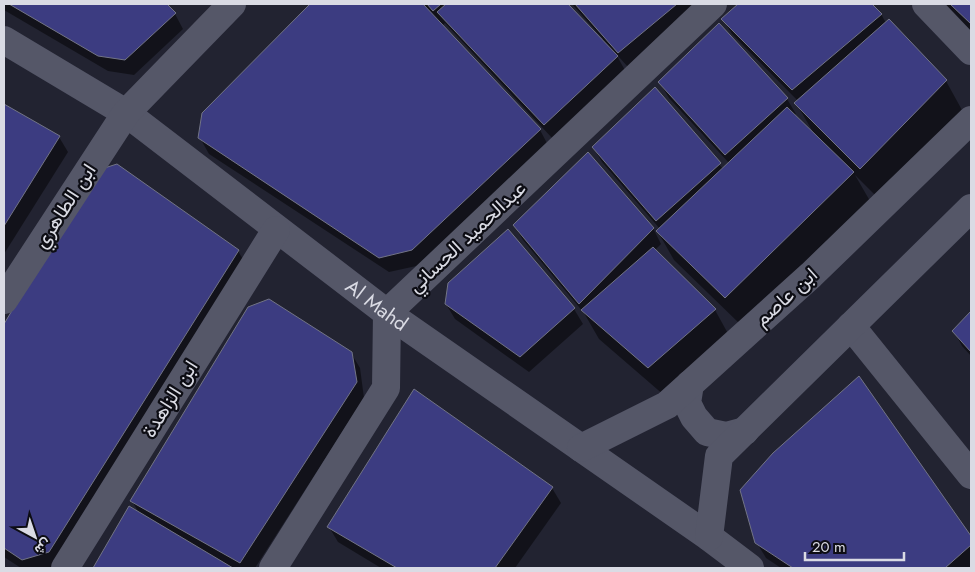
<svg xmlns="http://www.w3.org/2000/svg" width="975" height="572" font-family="Jost,Vazirmatn,sans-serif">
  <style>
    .shadow { fill: #0007 }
    .building { fill: #3c3c81; stroke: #727485 }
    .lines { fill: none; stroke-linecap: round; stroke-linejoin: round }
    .minor { stroke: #555768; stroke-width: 28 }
    .labels { text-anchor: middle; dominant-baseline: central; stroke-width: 4.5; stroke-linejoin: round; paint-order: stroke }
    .street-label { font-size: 20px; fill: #dadbe4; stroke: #0d0d14 }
  </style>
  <rect width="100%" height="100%" fill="#222331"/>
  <g class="shadow">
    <polygon points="4,4 165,4 175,14 183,29 134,75 108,71 4,10"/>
    <polygon points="312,4 567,4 601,40 603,39 572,4 692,4 696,10 628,67 618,56 617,56 626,72 553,139 445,23 442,26 540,130 548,145 421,265 389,272 209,154 200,138 203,114"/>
    <polygon points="740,4 871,4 881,14 886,23 946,81 962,110 877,197 855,175 870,201 742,326 674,260 658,232 660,229 602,162 593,147 655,89 723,169 729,163 669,98 660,83 719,25 787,99 796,114 794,115 813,132 796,103 798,101 732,34 723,19"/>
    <polygon points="939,4 971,4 971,35"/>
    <polygon points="4,106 59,137 68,152 4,254"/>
    <polygon points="96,172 238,251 247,266 53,568 21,568 4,557 4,326"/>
    <polygon points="514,225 653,228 661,244 655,250 715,310 731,339 665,396 599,339 584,313 523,240"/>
    <polygon points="446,304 574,309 583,324 529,372 455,319"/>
    <polygon points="971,313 971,356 962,346 954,331"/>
    <polygon points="351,353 360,368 364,398 255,568 95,568 130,508 139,513 132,501"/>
    <polygon points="859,378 971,538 971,568 781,568 766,558 757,543"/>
    <polygon points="415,391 552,488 561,503 515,568 381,568 338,542 329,527"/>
  </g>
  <g class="building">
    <polygon points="9,4 167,4 176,13 125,60 98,56"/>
    <polygon points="310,4 423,4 541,129 412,250 379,258 198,138 202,113"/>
    <polygon points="427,4 441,4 433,11"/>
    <polygon points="446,4 568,4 618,56 544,125 437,12"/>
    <polygon points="575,4 677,4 618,53"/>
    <polygon points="738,4 872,4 882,14 792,90 721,19"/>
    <polygon points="950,4 971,4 971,24"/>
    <polygon points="889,19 947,80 860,169 794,103"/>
    <polygon points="719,23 788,98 725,155 658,82"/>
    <polygon points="655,87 721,163 656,221 592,147"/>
    <polygon points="4,104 60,136 4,226"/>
    <polygon points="787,107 854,172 725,298 656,231"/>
    <polygon points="588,152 654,228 579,304 513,225"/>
    <polygon points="117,164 239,250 49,552 22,560 4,548 4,324 95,171"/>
    <polygon points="508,229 575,308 520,357 445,304 448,283"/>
    <polygon points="653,247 716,309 648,368 581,310"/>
    <polygon points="269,299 352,352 357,382 240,563 130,501 248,307"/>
    <polygon points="971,311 971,352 952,331"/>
    <polygon points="859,376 971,536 971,545 945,568 793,568 755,543 740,490 773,453"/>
    <polygon points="414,389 553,487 495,568 397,568 327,527"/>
    <polygon points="129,506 233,568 93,568"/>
  </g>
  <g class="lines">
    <g class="minor">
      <polyline points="926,4 971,51"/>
      <path id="s1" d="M4 40 126 113 387 313 709 537 750 568"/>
      <polyline points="4,300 126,113 232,4"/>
      <polyline points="851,326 971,475"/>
      <polyline points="690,384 687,403 694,417 707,432 726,436 745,431"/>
      <polyline points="581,448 667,405 811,275 971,120"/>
      <polyline points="709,537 719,456 971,208"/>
      <polyline points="65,568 276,230"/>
      <polyline points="273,568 386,388 387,313 713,4"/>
    </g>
  </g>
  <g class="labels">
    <g class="street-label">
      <text transform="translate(65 206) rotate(-57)">ابن الطاهري</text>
      <text transform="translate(467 237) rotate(-43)">عبدالحميد الحساني</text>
      <text transform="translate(786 297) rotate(-42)">ابن عاصم</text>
      <text stroke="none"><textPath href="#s1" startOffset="458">Al Mahd</textPath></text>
      <text transform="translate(170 399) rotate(-58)">ابن الزاهدة</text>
    </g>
  </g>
  <rect width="975" height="572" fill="none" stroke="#dadbe4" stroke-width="10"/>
  <g transform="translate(35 537) rotate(140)" stroke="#0d0d14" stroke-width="4" paint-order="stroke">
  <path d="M0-4L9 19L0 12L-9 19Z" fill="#dadbe4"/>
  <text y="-8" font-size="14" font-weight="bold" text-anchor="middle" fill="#dadbe4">ش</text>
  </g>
  <path d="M805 552v8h99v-8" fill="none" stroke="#dadbe4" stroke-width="2.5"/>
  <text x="812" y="552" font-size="15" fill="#dadbe4" stroke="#0d0d14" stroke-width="4" paint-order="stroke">20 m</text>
</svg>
